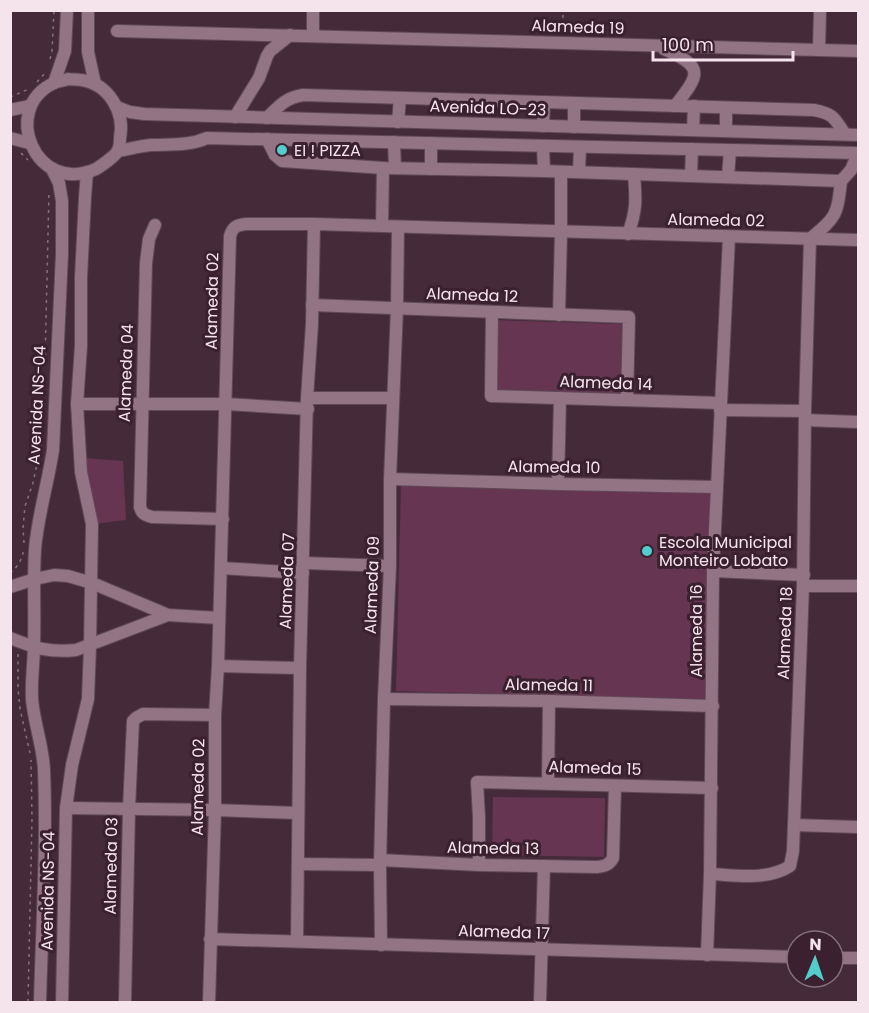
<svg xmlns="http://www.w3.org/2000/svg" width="869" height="1013" font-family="Poppins,sans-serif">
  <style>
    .green { fill: #653551 }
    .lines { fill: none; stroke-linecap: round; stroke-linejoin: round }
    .minor-casing { stroke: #604956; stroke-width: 14 }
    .path { stroke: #88717e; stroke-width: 1.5; stroke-dasharray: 3 4.5; stroke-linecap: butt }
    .minor { stroke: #937484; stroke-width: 12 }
    .poi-dot { fill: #52cdcc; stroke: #3b2130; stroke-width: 2 }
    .labels { text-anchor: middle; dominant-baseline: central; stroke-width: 6; stroke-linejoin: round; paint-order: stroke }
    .street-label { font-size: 16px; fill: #f6e4ed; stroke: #3b2130 }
    .poi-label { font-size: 16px; fill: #f6e4ed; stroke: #3b2130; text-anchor: start }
  </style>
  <rect width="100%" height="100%" fill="#452b3a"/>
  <g class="green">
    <polygon points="496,320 623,324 621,394 494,390"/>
    <polygon points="85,458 123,461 126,520 95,524 83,468"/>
    <polygon points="401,485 710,493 705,699 396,691"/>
    <polygon points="493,797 605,798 604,857 492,855"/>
  </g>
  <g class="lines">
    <defs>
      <g id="minor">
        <polyline points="88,10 88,52 95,84"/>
        <polyline points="117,31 858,51"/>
        <polyline points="313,36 313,10"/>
        <path d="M664 49C705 67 700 74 675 106"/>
        <polyline points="819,50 820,10"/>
        <path d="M68 79C72 80 77 79 81 80 109 84 125 112 120 138 120 142 119 149 117 152 115 156 101 166 96 169 35 196 0 108 54 83 58 81 63 81 68 79Z"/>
        <polyline points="54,83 65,51 67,10"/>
        <polyline points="117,107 130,112 144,114 858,135"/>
        <polyline points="10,110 30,106"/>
        <polyline points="235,117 259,78 267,56 270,51 290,35"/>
        <path d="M267 118C279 106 285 98 303 95L814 110C834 114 834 118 845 134"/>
        <polyline points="398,122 400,98"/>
        <polyline points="543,126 544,102"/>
        <polyline points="574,127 574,103"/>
        <polyline points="693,130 694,106"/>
        <polyline points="726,131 726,108"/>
        <polyline points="10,138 29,143"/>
        <polyline points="267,139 275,155 282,161 383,168 544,171 841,181 851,170 858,153"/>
        <polyline points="394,142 395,168"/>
        <polyline points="543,146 544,171"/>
        <path d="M118 151C129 149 140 146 151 145 171 144 189 146 207 138L858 153"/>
        <polyline points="431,169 431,143"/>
        <polyline points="579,172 580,147"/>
        <polyline points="691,176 692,149"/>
        <polyline points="728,177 730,150"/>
        <path d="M155 225 149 239 146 263 140 507C142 514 145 515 152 517L223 519"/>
        <polyline points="382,226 383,168"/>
        <path d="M628 234C637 210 636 199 634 174"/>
        <polyline points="312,305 629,317 627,400"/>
        <polyline points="492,312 491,396 721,403"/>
        <polyline points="559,315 561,232 561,172"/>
        <polyline points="307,398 393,398"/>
        <polyline points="77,404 226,404 308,409"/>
        <polyline points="720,410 805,411"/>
        <polyline points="805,420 858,422"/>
        <polyline points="390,479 558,484 717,487"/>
        <polyline points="558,484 560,398"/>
        <polyline points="304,563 390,566"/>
        <polyline points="221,568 303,573"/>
        <polyline points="713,571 804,575"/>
        <polyline points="803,586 858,586"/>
        <polyline points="10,587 35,579 54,575 68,576 92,583 168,615 219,618"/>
        <path d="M10 638C35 648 49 653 76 650L168 615"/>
        <polyline points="218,666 300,668"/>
        <polyline points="384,699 549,701 713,706"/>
        <polyline points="548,783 549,701"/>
        <polyline points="66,808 215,810 298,813"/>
        <polyline points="794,825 858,827"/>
        <path d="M380 860 479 865 597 867C605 866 609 865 613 858L615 786"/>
        <polyline points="298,864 380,865"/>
        <polyline points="479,865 479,817 477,782 712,788"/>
        <path d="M710 874C736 875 767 881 790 866L793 851 803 586 805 411 810 239C837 216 837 216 841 181"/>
        <polyline points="210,939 797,957"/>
        <polyline points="297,941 300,668 307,398 312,324 314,224"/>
        <polyline points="381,945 380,865 384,699 390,566 390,479 397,308 398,227"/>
        <polyline points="707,955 710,874 713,571 729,237"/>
        <polyline points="833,958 858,958"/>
        <path d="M40 1002C42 925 47 848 44 770 43 746 34 723 32 699 31 680 34 662 34 644 35 613 33 580 35 549 38 515 48 483 53 450L62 254V201L59 183 52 169"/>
        <polyline points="62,1002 66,808 72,765 88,699 90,646 92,524 81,472 77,404 81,346 81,277 85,197 87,172"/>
        <polyline points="125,1002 129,809 133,721 136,718 143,714 215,715"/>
        <path d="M209 1002 215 810V715L218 666 230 236C233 226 237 225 247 224H314L858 240"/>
        <polyline points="540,1002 544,866"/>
      </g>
    </defs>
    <use href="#minor" class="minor-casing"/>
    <g class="path">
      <polyline points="563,33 563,10"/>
      <polyline points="50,59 52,51 54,10"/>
      <polyline points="37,82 46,72"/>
      <polyline points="10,97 29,89"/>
      <polyline points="21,153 28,160"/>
      <polyline points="45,363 49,191"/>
      <polyline points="24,543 23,528 25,506 33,483 42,440"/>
      <path d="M10 573C19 566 22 559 24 548"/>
      <polyline points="18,654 18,688 20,709 30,753"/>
      <polyline points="28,1002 32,818 31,760"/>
    </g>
    <use href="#minor" class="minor"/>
  </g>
  <g class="poi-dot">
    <circle cx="282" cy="150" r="6"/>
    <circle cx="647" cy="551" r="6"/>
  </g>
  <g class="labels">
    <g class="street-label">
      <text transform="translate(578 27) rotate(2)">Alameda 19</text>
      <text transform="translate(488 108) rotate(2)">Avenida LO-23</text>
      <text transform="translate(716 220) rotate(1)">Alameda 02</text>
      <text transform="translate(472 295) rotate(2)">Alameda 12</text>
      <text transform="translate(212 301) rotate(-89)">Alameda 02</text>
      <text transform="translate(126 373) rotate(-88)">Alameda 04</text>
      <text transform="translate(606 383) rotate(2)">Alameda 14</text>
      <text transform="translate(37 405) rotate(-87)">Avenida NS-04</text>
      <text transform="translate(554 467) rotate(1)">Alameda 10</text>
      <text transform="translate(287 581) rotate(-88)">Alameda 07</text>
      <text transform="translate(372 585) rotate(-88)">Alameda 09</text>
      <text transform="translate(696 631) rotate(-90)">Alameda 16</text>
      <text transform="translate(785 633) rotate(-88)">Alameda 18</text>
      <text transform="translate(549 685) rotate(1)">Alameda 11</text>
      <text transform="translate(595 768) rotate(2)">Alameda 15</text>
      <text transform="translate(198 787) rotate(-89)">Alameda 02</text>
      <text transform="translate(493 848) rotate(1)">Alameda 13</text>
      <text transform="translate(111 866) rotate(-89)">Alameda 03</text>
      <text transform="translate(48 891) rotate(-89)">Avenida NS-04</text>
      <text transform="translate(504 932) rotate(2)">Alameda 17</text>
    </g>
    <g class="poi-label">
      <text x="294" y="150">EI ! PIZZA</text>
      <text x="659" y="542">Escola Municipal<tspan x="659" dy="18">Monteiro Lobato</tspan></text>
    </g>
  </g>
  <rect width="869" height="1013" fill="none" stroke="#f6e4ed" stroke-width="24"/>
  <g transform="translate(815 959) rotate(2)"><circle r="28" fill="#3b2130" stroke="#866f7c" stroke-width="1.5"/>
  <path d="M0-4.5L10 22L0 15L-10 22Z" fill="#52cdcc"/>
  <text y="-9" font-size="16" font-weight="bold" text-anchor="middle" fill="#f6e4ed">N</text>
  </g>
  <path d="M653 51v9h140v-9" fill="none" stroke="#f6e4ed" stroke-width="3"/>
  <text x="662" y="51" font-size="18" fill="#f6e4ed" stroke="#3b2130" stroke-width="4.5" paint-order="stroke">100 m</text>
</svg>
